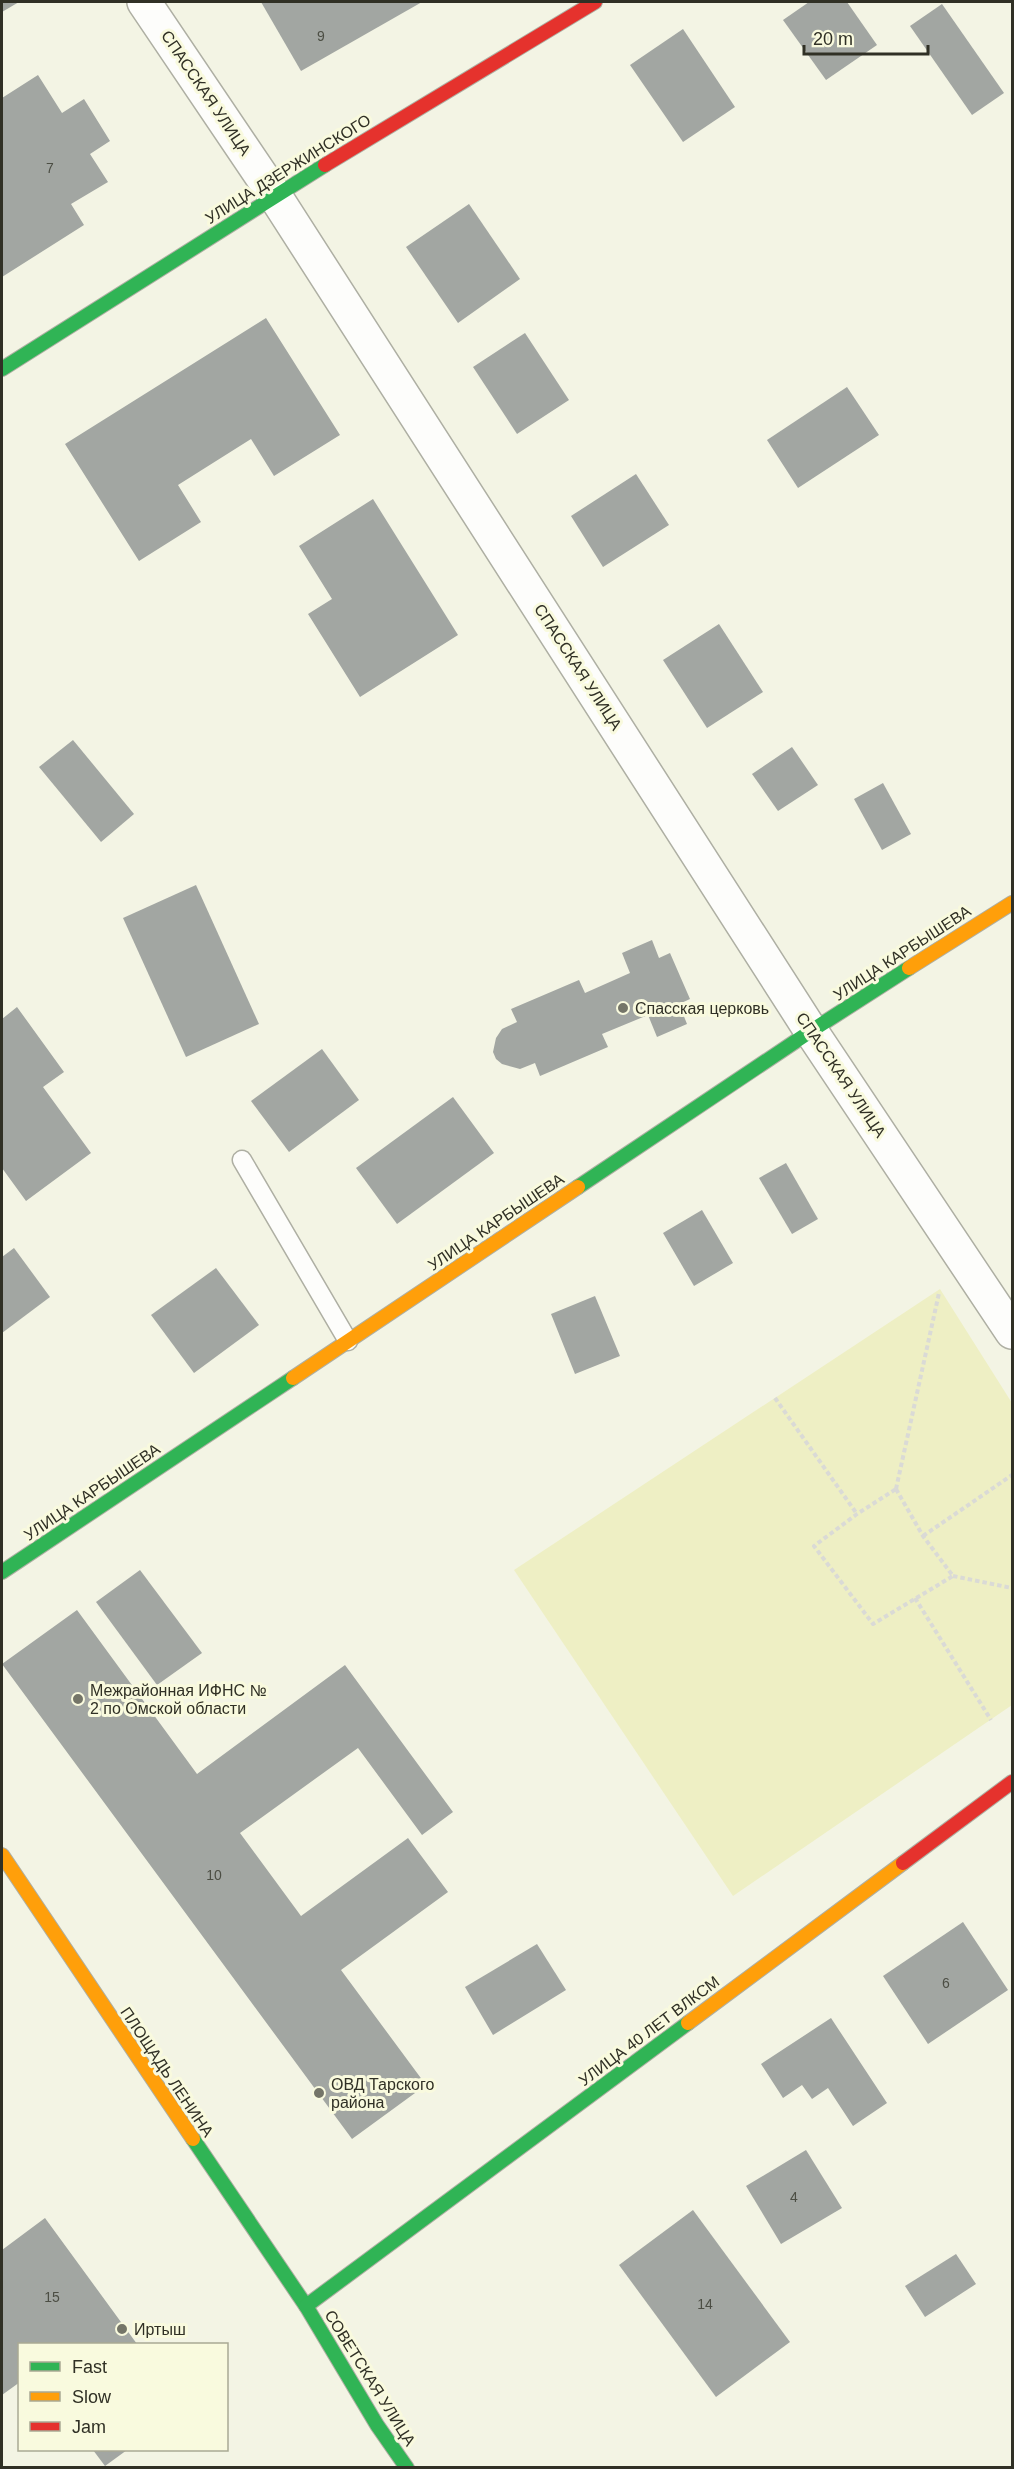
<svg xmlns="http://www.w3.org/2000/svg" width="1014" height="2469" font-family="Arial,sans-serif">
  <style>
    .green { fill: #eeefc4 }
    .building { fill: #a2a6a2 }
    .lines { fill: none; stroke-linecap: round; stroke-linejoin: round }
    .lane-casing { stroke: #aeafa3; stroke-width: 21 }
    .street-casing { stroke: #aeafa3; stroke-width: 36 }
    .fast-casing { stroke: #aeafa3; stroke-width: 16 }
    .slow-casing { stroke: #aeafa3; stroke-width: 16 }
    .jam-casing { stroke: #aeafa3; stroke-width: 16 }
    .path { stroke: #dadad6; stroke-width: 4; stroke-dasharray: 4.5 3; stroke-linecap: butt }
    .lane { stroke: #fdfdfb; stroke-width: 18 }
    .street { stroke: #fdfdfb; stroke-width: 33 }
    .fast { stroke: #30b455; stroke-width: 14 }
    .slow { stroke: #ff9f0a; stroke-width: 14 }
    .jam { stroke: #e5322d; stroke-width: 14 }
    .poi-dot { fill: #747568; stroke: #f9fade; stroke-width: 2 }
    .labels { text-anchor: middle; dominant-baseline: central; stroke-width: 6; stroke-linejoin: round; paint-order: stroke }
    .number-label { font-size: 14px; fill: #4c4e44 }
    .street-label { font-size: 16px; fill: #303025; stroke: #f9fade }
    .poi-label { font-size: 16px; fill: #303025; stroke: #f9fade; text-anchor: start }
  </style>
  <rect width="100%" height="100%" fill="#f3f4e4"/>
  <polygon class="green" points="940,1289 1012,1403 1012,1705 733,1896 514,1570"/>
  <g class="building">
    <polygon points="2,2 19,2 2,12"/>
    <polygon points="261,2 422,2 301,71"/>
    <polygon points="809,2 847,2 877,45 826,80 783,20"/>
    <polygon points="942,4 1004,93 972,115 910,26"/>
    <polygon points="683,29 735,107 683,142 630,65"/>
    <polygon points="38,75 62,113 84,99 110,141 90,154 108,182 71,204 84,225 2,277 2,98"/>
    <polygon points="469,204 520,279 458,323 406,247"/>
    <polygon points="266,318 340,435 274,476 251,439 178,485 201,522 139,561 65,444"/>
    <polygon points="525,333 569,400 517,434 473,367"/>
    <polygon points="847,387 879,435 798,488 767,440"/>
    <polygon points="636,474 669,525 603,567 571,516"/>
    <polygon points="373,499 458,635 360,697 308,614 332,599 299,546"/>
    <polygon points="719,624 763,692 707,728 663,660"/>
    <polygon points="73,740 134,814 101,842 39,767"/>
    <polygon points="792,747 818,785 778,811 752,774"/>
    <polygon points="883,783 911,834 882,850 854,799"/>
    <polygon points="196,885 259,1024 186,1057 123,918"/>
    <polygon points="652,940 659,958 670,953 690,999 679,1004 687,1024 657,1037 648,1015 602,1034 608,1047 540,1076 535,1063 520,1069 502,1064 496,1059 493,1052 496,1038 502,1029 517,1022 511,1009 579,980 585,993 630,973 622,953"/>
    <polygon points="17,1007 64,1072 43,1087 91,1153 26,1201 2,1168 2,1019"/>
    <polygon points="322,1049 359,1100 289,1152 251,1101"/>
    <polygon points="453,1097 494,1153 397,1224 356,1168"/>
    <polygon points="786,1163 818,1219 792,1234 759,1178"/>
    <polygon points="702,1210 733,1263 694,1286 663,1233"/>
    <polygon points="14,1248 50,1297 2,1333 2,1257"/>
    <polygon points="216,1268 259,1325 194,1373 151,1315"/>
    <polygon points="595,1296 620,1356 575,1374 551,1314"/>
    <polygon points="140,1570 202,1653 157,1685 96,1602"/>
    <polygon points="77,1610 197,1774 345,1665 453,1812 422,1835 358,1748 240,1833 301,1916 408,1838 448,1892 341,1970 426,2085 352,2139 2,1664"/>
    <polygon points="963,1922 1008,1990 928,2044 883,1976"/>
    <polygon points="537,1944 566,1990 493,2035 465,1987"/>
    <polygon points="831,2018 887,2103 853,2126 828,2088 812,2099 802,2085 783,2098 761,2064"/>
    <polygon points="806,2150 842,2208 781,2244 746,2186"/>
    <polygon points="693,2210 790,2342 716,2397 619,2265"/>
    <polygon points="45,2218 137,2344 20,2344 20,2382 2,2395 2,2250"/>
    <polygon points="956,2254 976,2284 925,2317 905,2286"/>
    <polygon points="93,2450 127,2450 105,2466"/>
  </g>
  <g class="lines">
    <defs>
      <polyline id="lane" points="242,1160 348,1341"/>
      <polyline id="street" points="144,2 275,196 811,1031 1012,1332"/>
      <g id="fast">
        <polyline points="2,369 325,165"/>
        <polyline points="578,1187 811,1031 909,968"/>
        <polyline points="2,1572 293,1378"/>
        <polyline points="193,2139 306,2306 377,2425 407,2468"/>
        <polyline points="306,2306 688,2023"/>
      </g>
      <g id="slow">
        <polyline points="909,968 1012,903"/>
        <polyline points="293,1378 578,1187"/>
        <polyline points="2,1855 193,2139"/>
        <polyline points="688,2023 903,1863"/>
      </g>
      <g id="jam">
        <polyline points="325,165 595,2"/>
        <polyline points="903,1863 1012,1782"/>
      </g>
    </defs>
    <use href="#lane" class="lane-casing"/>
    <use href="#street" class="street-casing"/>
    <use href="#fast" class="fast-casing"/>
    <use href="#slow" class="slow-casing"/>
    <use href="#jam" class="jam-casing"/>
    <g class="path">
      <polyline points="775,1398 857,1514"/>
      <polygon points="896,1489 923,1536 953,1576 873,1624 814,1546 857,1514"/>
      <polyline points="896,1489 939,1293"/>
      <polyline points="923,1536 1012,1475"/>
      <polyline points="953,1576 1012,1588"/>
      <polyline points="915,1598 991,1720"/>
    </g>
    <use href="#lane" class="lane"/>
    <use href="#street" class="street"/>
    <use href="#fast" class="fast"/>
    <use href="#slow" class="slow"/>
    <use href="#jam" class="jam"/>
  </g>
  <g class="poi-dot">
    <circle cx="623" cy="1008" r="6"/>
    <circle cx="78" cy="1699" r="6"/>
    <circle cx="319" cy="2093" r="6"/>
    <circle cx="122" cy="2329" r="6"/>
  </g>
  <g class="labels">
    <g class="number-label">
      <text x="321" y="36">9</text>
      <text x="50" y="168">7</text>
      <text x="214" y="1875">10</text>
      <text x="946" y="1983">6</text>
      <text x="794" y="2197">4</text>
      <text x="52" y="2297">15</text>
      <text x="705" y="2304">14</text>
    </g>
    <g class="street-label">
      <text transform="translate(206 93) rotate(56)">СПАССКАЯ УЛИЦА</text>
      <text transform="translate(288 169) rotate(-32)">УЛИЦА ДЗЕРЖИНСКОГО</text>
      <text transform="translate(578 667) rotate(57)">СПАССКАЯ УЛИЦА</text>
      <text transform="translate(902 953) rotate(-33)">УЛИЦА КАРБЫШЕВА</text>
      <text transform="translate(841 1075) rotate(56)">СПАССКАЯ УЛИЦА</text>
      <text transform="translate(496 1222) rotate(-34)">УЛИЦА КАРБЫШЕВА</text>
      <text transform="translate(92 1492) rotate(-34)">УЛИЦА КАРБЫШЕВА</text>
      <text transform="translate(649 2031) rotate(-37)">УЛИЦА 40 ЛЕТ ВЛКСМ</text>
      <text transform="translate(167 2072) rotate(56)">ПЛОЩАДЬ ЛЕНИНА</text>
      <text transform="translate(370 2378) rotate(58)">СОВЕТСКАЯ УЛИЦА</text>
    </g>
    <g class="poi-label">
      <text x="635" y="1008">Спасская церковь</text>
      <text x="90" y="1690">Межрайонная ИФНС №<tspan x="90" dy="18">2 по Омской области</tspan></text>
      <text x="331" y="2084">ОВД Тарского<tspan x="331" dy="18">района</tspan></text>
      <text x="134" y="2329">Иртыш</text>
    </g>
  </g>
  <rect width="1014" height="2469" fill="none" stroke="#303025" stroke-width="6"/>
  <rect x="18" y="2343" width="210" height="108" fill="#f9fade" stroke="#a9a994" stroke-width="1.5"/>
  <rect x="30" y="2362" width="30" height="9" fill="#30b455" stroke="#a9a994" stroke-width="1.5"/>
  <text x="72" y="2373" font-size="18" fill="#303025">Fast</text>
  <rect x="30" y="2392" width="30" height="9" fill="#ff9f0a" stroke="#a9a994" stroke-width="1.5"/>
  <text x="72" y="2403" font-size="18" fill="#303025">Slow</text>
  <rect x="30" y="2422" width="30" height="9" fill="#e5322d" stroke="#a9a994" stroke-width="1.5"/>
  <text x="72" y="2433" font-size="18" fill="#303025">Jam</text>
  <path d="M804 45v9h124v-9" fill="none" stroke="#303025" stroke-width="3"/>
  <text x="813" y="45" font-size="18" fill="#303025" stroke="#f9fade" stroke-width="4.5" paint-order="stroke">20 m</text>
</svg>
